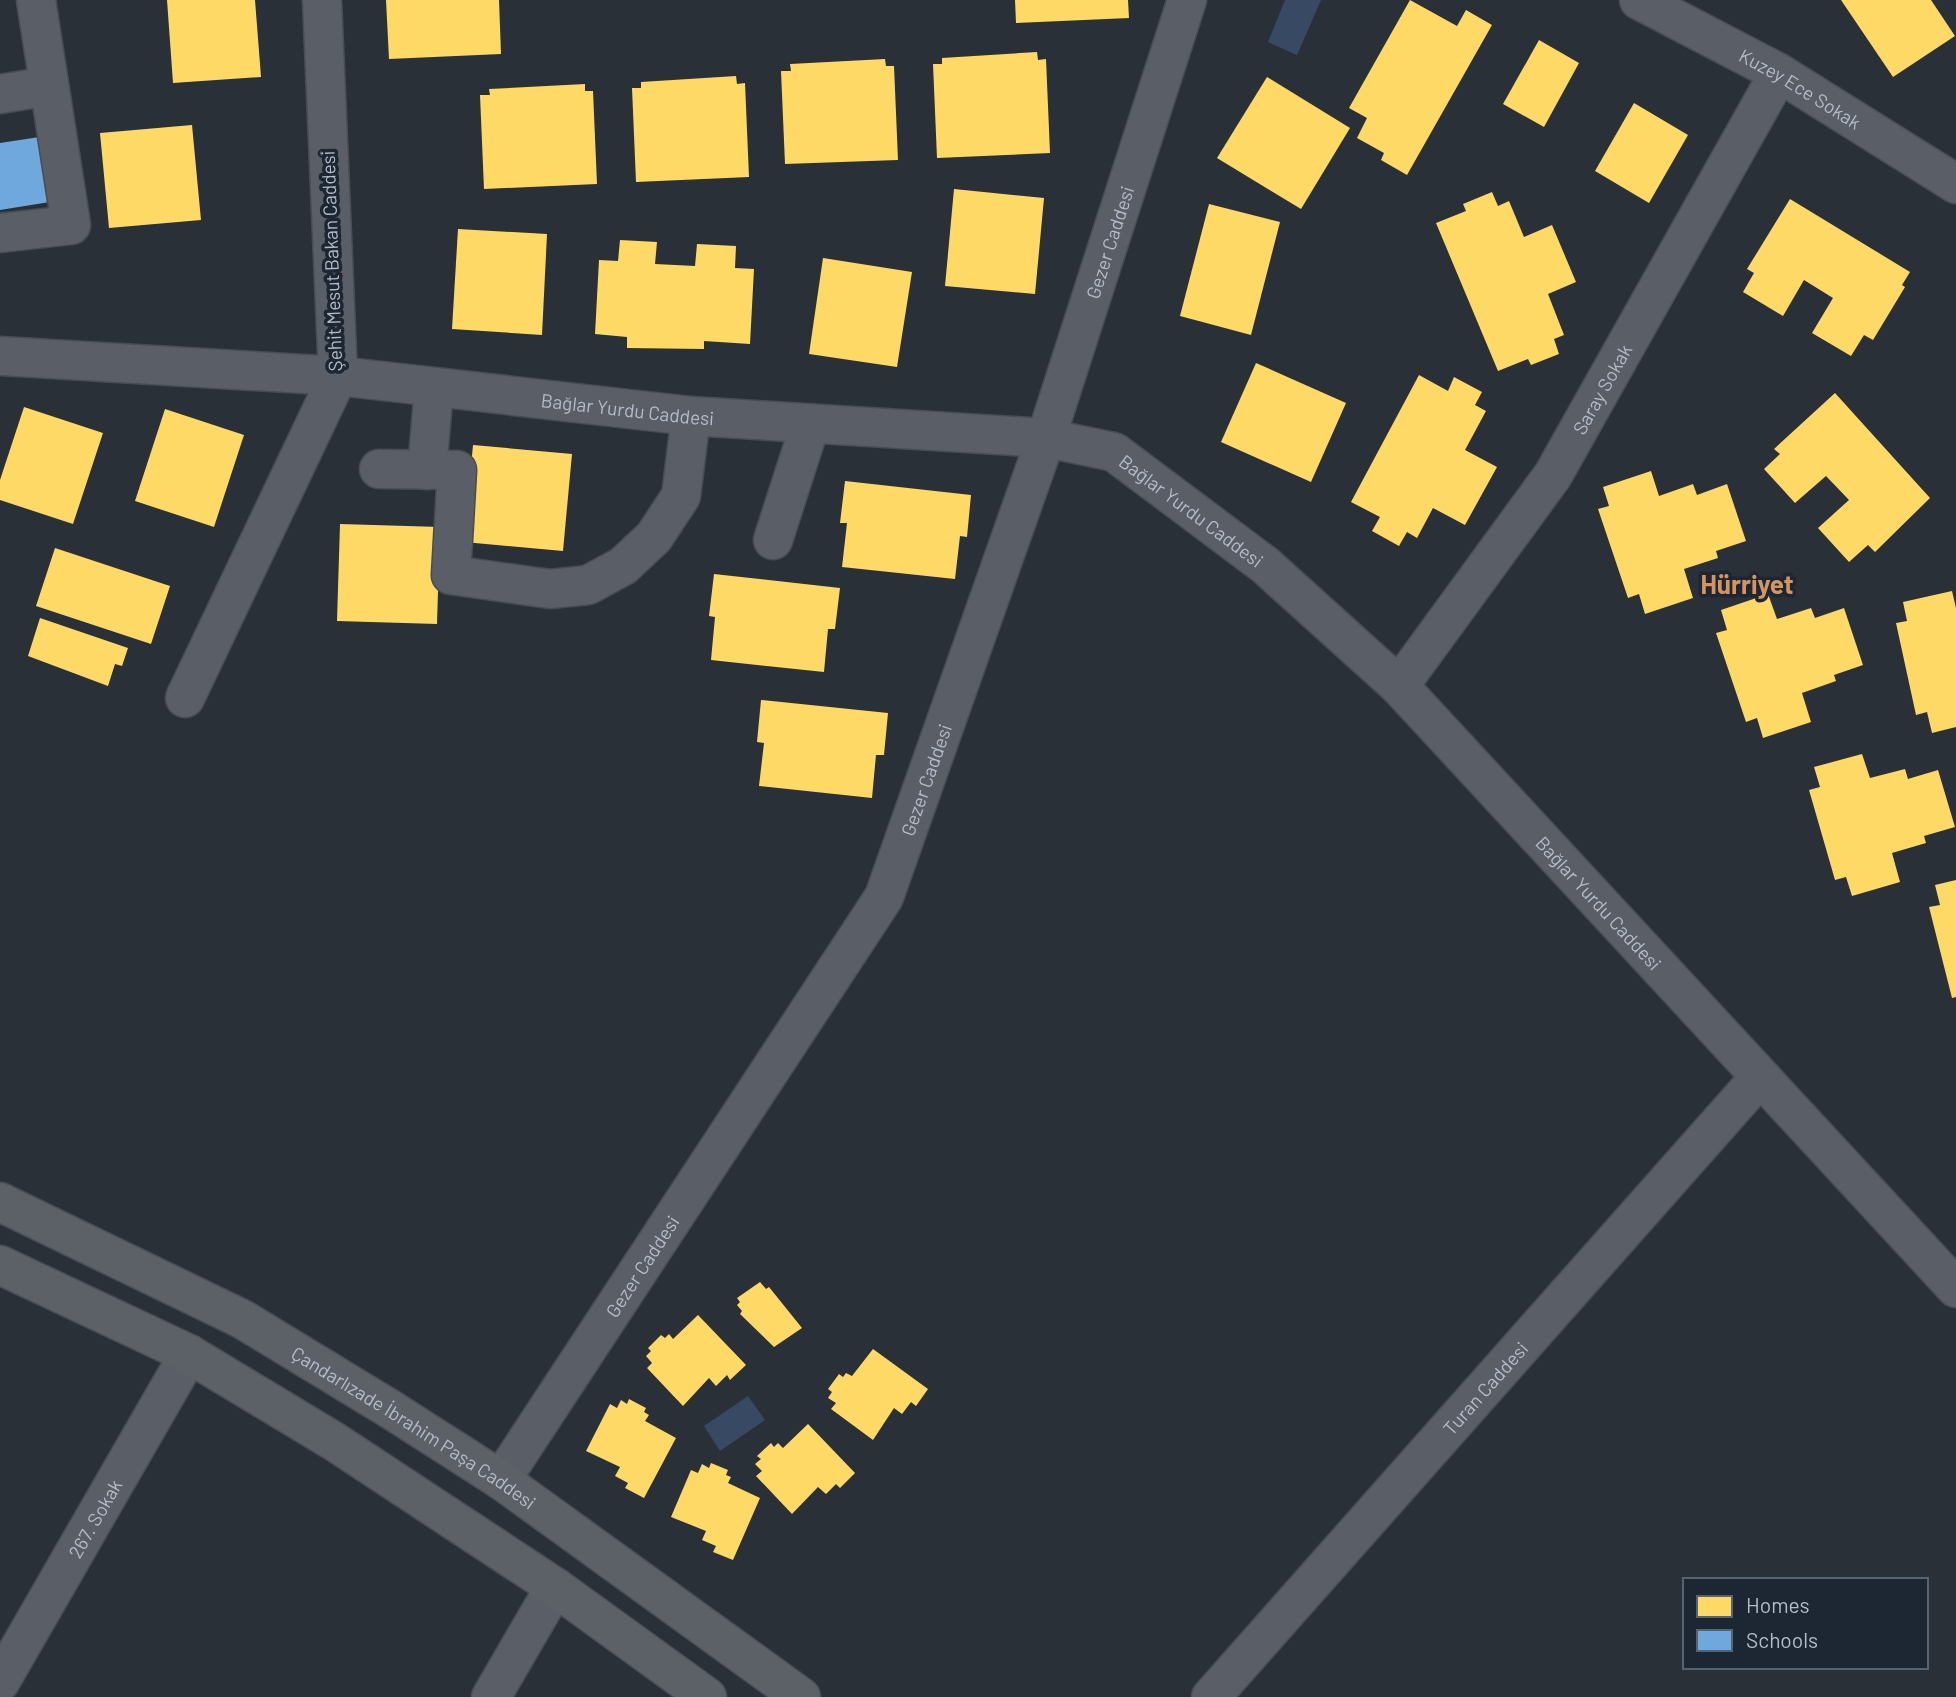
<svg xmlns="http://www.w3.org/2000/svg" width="1956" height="1697" font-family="Barlow,sans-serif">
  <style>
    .water { fill: #384963 }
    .homes { fill: #ffd966 }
    .schools { fill: #6fa8dc }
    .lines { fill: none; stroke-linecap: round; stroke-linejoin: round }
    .minor-casing { stroke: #484c53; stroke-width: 41 }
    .major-casing { stroke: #484c55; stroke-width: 41 }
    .minor { stroke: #5a5e66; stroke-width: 38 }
    .major { stroke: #5c6168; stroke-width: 38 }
    .labels { text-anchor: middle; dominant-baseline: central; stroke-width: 7; stroke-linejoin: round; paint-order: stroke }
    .street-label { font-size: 19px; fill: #b4bcc9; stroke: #1d2633 }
    .district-label { font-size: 26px; font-weight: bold; fill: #d59563; stroke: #1d2633 }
  </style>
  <rect width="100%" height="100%" fill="#2a3038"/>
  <g class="water">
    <polygon points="1285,0 1321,0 1297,55 1268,42"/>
    <polygon points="748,1396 765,1420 720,1451 704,1426"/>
  </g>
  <g class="homes">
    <polygon points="167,0 255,0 261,77 173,83"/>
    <polygon points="386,0 499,0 501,54 389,59"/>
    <polygon points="1015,0 1128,0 1129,18 1016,23"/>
    <polygon points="1410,0 1457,26 1466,10 1492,25 1407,175 1381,160 1384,153 1357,138 1367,118 1349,108"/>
    <polygon points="1841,0 1931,0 1955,36 1893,77"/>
    <polygon points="1539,40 1579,63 1544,127 1503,104"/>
    <polygon points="1037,52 1038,60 1046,59 1050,153 937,158 933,64 942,64 942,58"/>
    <polygon points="885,59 886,66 894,66 898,160 785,164 781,71 791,71 790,64"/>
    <polygon points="736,76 737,84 745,83 749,177 636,182 632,88 641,88 641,82"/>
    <polygon points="1267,77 1350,128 1301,209 1217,158"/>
    <polygon points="585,84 585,91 593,91 597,184 484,189 480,95 490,95 489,89"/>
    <polygon points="1634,103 1688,135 1649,203 1595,171"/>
    <polygon points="192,125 201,220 109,228 100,133"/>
    <polygon points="954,189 1044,198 1035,294 945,286"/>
    <polygon points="1492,192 1498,206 1509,201 1524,237 1552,225 1576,282 1548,294 1564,335 1554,339 1559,354 1531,365 1528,359 1498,371 1436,223 1466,211 1463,204"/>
    <polygon points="1790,199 1910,272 1902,285 1905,287 1873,340 1864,335 1851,356 1812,333 1833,298 1804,280 1783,316 1743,292 1754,273 1747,269"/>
    <polygon points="1209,204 1280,222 1251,335 1180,316"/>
    <polygon points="458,229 547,234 542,335 452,329"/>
    <polygon points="620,240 657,242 655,264 695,266 697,244 736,246 735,268 754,269 750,344 704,341 704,349 627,348 627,337 595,334 599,260 618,261"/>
    <polygon points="823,258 912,272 897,367 809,354"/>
    <polygon points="1256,363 1346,403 1311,482 1221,442"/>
    <polygon points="1419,375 1448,391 1454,377 1482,392 1475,405 1486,411 1465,450 1497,467 1465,525 1433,508 1417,538 1407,532 1399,546 1372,531 1380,517 1351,502"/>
    <polygon points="1835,393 1930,498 1875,552 1868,545 1849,562 1818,528 1849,500 1826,476 1795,503 1764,469 1780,454 1774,449"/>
    <polygon points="24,407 103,433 73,524 0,500 0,480"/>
    <polygon points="165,409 244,435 214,527 135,501"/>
    <polygon points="473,445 572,454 563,551 464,542"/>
    <polygon points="1651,471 1659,496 1693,484 1697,495 1727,484 1746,541 1716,551 1718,558 1684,569 1693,598 1645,614 1639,594 1628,598 1598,509 1609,506 1603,487"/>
    <polygon points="845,481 971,495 967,537 960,536 955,579 842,567 847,523 840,523"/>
    <polygon points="340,524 440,527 437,624 337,621"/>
    <polygon points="55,548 170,586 151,644 36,606"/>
    <polygon points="714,574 840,588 835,629 828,629 824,672 711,660 715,617 709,616"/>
    <polygon points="1952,591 1956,608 1956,727 1932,733 1927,712 1916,715 1896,623 1907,621 1903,602"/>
    <polygon points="1768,594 1777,619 1811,608 1815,618 1844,608 1863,665 1834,675 1836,681 1802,693 1811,722 1763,738 1757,718 1746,722 1716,633 1727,630 1721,610"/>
    <polygon points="40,618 128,648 122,666 115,664 108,686 28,656"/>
    <polygon points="761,700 888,713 884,755 876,755 872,798 759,786 764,743 757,742"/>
    <polygon points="1862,754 1870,778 1905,769 1908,779 1938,770 1955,827 1924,836 1926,843 1892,853 1900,882 1852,896 1846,877 1835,880 1809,790 1820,787 1814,767"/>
    <polygon points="1956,880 1956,997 1952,998 1929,907 1940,905 1935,885"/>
    <polygon points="760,1282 766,1289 769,1287 802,1328 774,1347 740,1314 742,1311 737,1305 740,1302 737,1298"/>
    <polygon points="698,1315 746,1365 730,1380 727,1375 716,1386 709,1378 683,1406 647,1368 652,1363 646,1356 651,1351 648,1348 661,1335 665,1338 669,1334 673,1339"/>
    <polygon points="873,1349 928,1389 916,1406 911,1402 902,1414 894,1408 873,1440 831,1409 836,1403 828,1398 832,1392 828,1389 839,1374 843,1377 846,1373 852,1376"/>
    <polygon points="629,1399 646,1408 644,1412 649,1415 645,1421 676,1438 644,1498 625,1488 628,1483 615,1476 620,1467 586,1451 610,1404 617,1408 621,1400 627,1404"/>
    <polygon points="808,1424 855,1473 840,1488 836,1484 826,1494 818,1487 792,1514 756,1476 762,1471 755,1464 761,1459 757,1456 771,1443 774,1447 778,1443 783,1448"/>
    <polygon points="711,1463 728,1470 726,1475 731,1477 728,1483 760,1498 733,1560 713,1552 716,1546 702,1540 706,1531 671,1517 691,1470 698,1473 702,1464 709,1468"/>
  </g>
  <polygon class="schools" points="46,136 56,201 0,210 0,143"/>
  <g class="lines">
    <defs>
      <g id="minor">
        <path id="s1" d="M1639 0 1779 73 1956 184"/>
        <polyline points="0,94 49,86"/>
        <polyline points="0,233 71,225 36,0"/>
        <path id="s2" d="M0 356 338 376 691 416 1046 438 1114 452 1265 565 1399 686 1956 1288"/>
        <polyline points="379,469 457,470 451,575 550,589 588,585 623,566 654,537 681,496 691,416"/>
        <polyline points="427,470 434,388"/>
        <polyline points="773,540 810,425"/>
        <path id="s3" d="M1399 686 1553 475 1779 73"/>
        <polyline points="185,698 338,376 322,0"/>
        <path id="s4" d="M501 1480 884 897 1046 438 1187 0"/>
        <path id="s5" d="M0 1682 189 1354"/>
        <polyline points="491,1697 555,1587"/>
        <path id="s6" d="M1211 1697 1760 1077"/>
      </g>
      <g id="major">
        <path id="s7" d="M0 1202 242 1319 390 1409 501 1480 801 1697"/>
        <polyline points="0,1265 189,1354 335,1442 555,1587 707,1697"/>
      </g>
    </defs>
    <use href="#minor" class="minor-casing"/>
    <use href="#major" class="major-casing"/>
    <use href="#minor" class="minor"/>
    <use href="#major" class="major"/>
  </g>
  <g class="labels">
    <g class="street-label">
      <text stroke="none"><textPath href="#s1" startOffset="184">Kuzey Ece Sokak</textPath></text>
      <text stroke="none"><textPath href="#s4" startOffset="1390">Gezer Caddesi</textPath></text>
      <text transform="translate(331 261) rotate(-92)">Şehit Mesut Bakan Caddesi</text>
      <text stroke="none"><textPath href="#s3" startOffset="360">Saray Sokak</textPath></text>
      <text stroke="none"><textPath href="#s2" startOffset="630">Bağlar Yurdu Caddesi</textPath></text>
      <text stroke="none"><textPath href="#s2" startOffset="1216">Bağlar Yurdu Caddesi</textPath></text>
      <text stroke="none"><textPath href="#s4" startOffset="822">Gezer Caddesi</textPath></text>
      <text stroke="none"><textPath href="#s2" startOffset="1783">Bağlar Yurdu Caddesi</textPath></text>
      <text stroke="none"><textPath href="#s4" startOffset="256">Gezer Caddesi</textPath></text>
      <text stroke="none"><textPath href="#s6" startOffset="413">Turan Caddesi</textPath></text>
      <text stroke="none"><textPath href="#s7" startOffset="472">Çandarlızade İbrahim Paşa Caddesi</textPath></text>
      <text stroke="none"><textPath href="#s5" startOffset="189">267. Sokak</textPath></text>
    </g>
    <g class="district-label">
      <text x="1747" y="583">Hürriyet</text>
    </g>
  </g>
  <rect x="1683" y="1578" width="245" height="91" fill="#1d2633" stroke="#59626f" stroke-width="2"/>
  <rect x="1697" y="1596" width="35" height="21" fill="#ffd966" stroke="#59626f" stroke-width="2"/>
  <text x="1746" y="1613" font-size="21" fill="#b4bcc9">Homes</text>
  <rect x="1697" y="1630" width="35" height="21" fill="#6fa8dc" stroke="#59626f" stroke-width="2"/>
  <text x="1746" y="1648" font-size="21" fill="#b4bcc9">Schools</text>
</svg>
